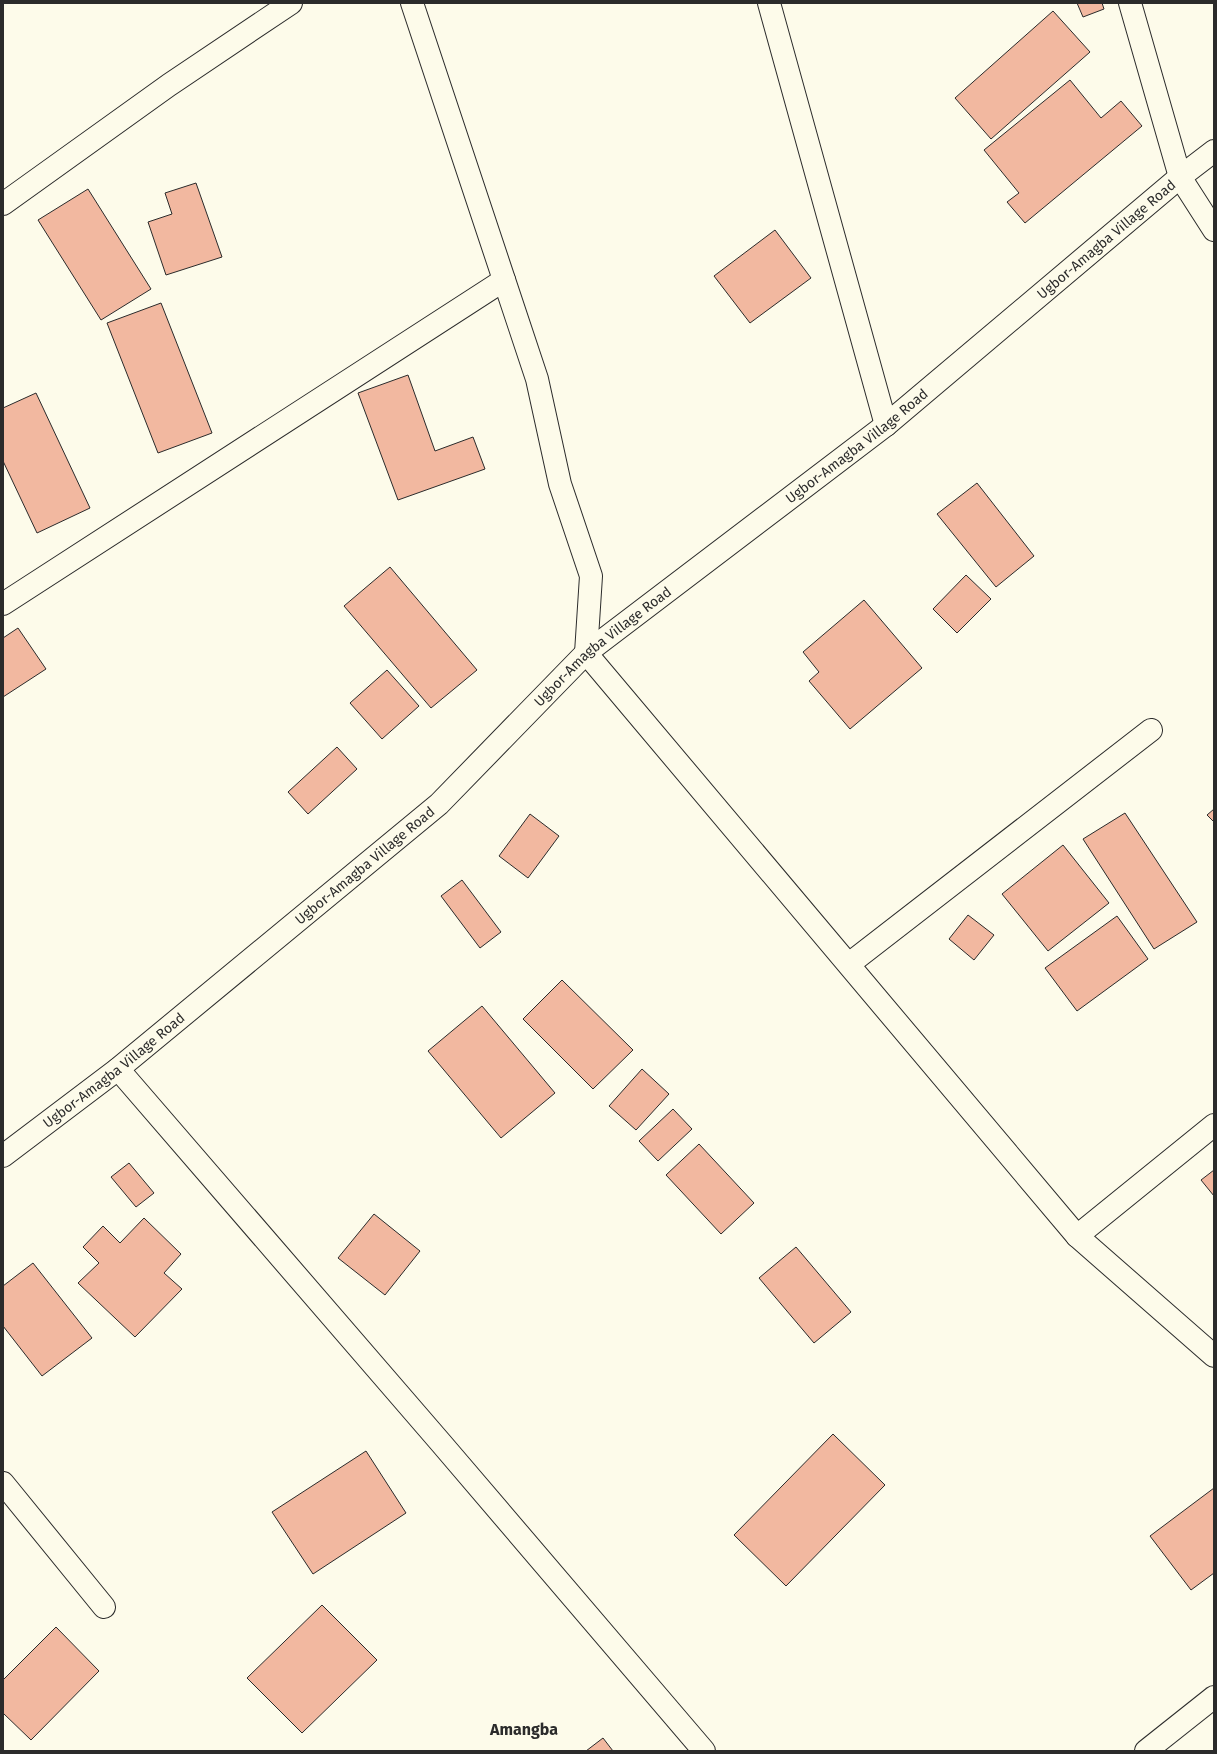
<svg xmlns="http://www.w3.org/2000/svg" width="1217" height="1754" font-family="'Fira Sans',sans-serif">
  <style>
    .building { fill: #f2b8a0; stroke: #2b2b2b }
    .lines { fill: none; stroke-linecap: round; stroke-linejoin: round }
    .minor-casing { stroke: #2b2b2b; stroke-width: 24 }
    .minor { stroke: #fdfbea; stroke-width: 22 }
    .labels { text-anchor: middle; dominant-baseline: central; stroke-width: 3; stroke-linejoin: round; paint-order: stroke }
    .street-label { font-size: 14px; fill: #2b2b2b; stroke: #fdfbea }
    .quarter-label { font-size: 16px; font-weight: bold; fill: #2b2b2b; stroke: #fdfbea }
  </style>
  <rect width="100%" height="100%" fill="#fdfbea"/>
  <g class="building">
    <polygon points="1077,3 1102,3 1104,9 1083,17"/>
    <polygon points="1053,11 1090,52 991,139 955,98"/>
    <polygon points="1070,80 1101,118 1121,101 1142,126 1025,223 1007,202 1019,193 984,150"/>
    <polygon points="196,183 222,257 166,275 148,222 172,214 165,193"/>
    <polygon points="88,189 151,289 101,320 38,220"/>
    <polygon points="775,230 811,278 750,323 714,276"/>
    <polygon points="161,303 212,433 158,453 107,323"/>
    <polygon points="408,375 435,451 473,437 485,469 398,500 358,393"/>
    <polygon points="36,393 90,508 37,533 3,461 3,408"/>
    <polygon points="977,483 1034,556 996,587 937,514"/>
    <polygon points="390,567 477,670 431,708 344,606"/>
    <polygon points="966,575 991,599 957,633 933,609"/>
    <polygon points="864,600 922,668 850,729 809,681 819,672 803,652"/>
    <polygon points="18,628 46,669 3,697 3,638"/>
    <polygon points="387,670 419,706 382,739 350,703"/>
    <polygon points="337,747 357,769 308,814 288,792"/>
    <polygon points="1214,809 1214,822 1207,815"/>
    <polygon points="1125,813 1197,922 1154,949 1083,839"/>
    <polygon points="530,814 559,836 528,878 499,856"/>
    <polygon points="1063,845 1109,903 1048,951 1002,894"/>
    <polygon points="462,880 501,932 480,948 441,896"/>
    <polygon points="968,915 994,935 974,960 949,939"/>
    <polygon points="1117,916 1148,959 1077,1011 1045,968"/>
    <polygon points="562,980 633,1050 593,1089 523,1019"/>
    <polygon points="482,1006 555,1093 501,1138 428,1051"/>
    <polygon points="642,1069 669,1094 636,1130 609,1106"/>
    <polygon points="673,1109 692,1129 658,1161 639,1141"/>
    <polygon points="699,1144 754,1203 721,1234 666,1175"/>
    <polygon points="129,1163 154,1193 136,1207 111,1177"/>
    <polygon points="1214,1170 1214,1196 1201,1180"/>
    <polygon points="374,1214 420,1251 385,1295 338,1258"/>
    <polygon points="144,1218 181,1254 164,1273 182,1289 135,1337 78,1283 99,1263 83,1247 103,1226 120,1243"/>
    <polygon points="796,1247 851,1312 814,1343 759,1278"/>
    <polygon points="33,1263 92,1338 42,1376 3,1326 3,1286"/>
    <polygon points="833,1434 885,1485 786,1586 734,1535"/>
    <polygon points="366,1451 406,1513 313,1574 272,1512"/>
    <polygon points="1214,1488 1214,1573 1191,1590 1150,1536"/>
    <polygon points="322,1605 377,1660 302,1733 247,1678"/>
    <polygon points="56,1627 99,1671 31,1740 3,1713 3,1680"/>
    <polygon points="603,1738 613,1751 586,1751"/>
  </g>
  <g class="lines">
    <defs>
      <g id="minor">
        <polyline points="412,3 537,379 560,484 591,576 586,653 1077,1236 1214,1356"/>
        <polyline points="769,3 886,425"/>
        <polyline points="1130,3 1180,177 1214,230"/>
        <polyline points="3,204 169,85 291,3"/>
        <polyline points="3,604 504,280"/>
        <polyline points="849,964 1151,730"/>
        <polyline points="118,1069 441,1443 704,1751"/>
        <path id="s1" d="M3 1156 118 1069 439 804 586 653 886 425 1180 177 1214 151"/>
        <polyline points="1077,1236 1214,1125"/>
        <polyline points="3,1483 104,1607"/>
        <polyline points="1146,1751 1214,1697"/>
      </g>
    </defs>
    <use href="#minor" class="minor-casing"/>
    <use href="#minor" class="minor"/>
  </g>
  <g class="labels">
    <g class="street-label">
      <text stroke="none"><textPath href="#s1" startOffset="1436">Ugbor-Amagba Village Road</textPath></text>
      <text stroke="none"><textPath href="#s1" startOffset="1112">Ugbor-Amagba Village Road</textPath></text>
      <text stroke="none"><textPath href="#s1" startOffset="788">Ugbor-Amagba Village Road</textPath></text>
      <text stroke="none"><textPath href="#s1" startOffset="464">Ugbor-Amagba Village Road</textPath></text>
      <text stroke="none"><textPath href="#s1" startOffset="140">Ugbor-Amagba Village Road</textPath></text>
    </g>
    <g class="quarter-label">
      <text x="524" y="1729">Amangba</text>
    </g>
  </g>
  <rect width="1217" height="1754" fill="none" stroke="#2b2b2b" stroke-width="8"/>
</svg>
